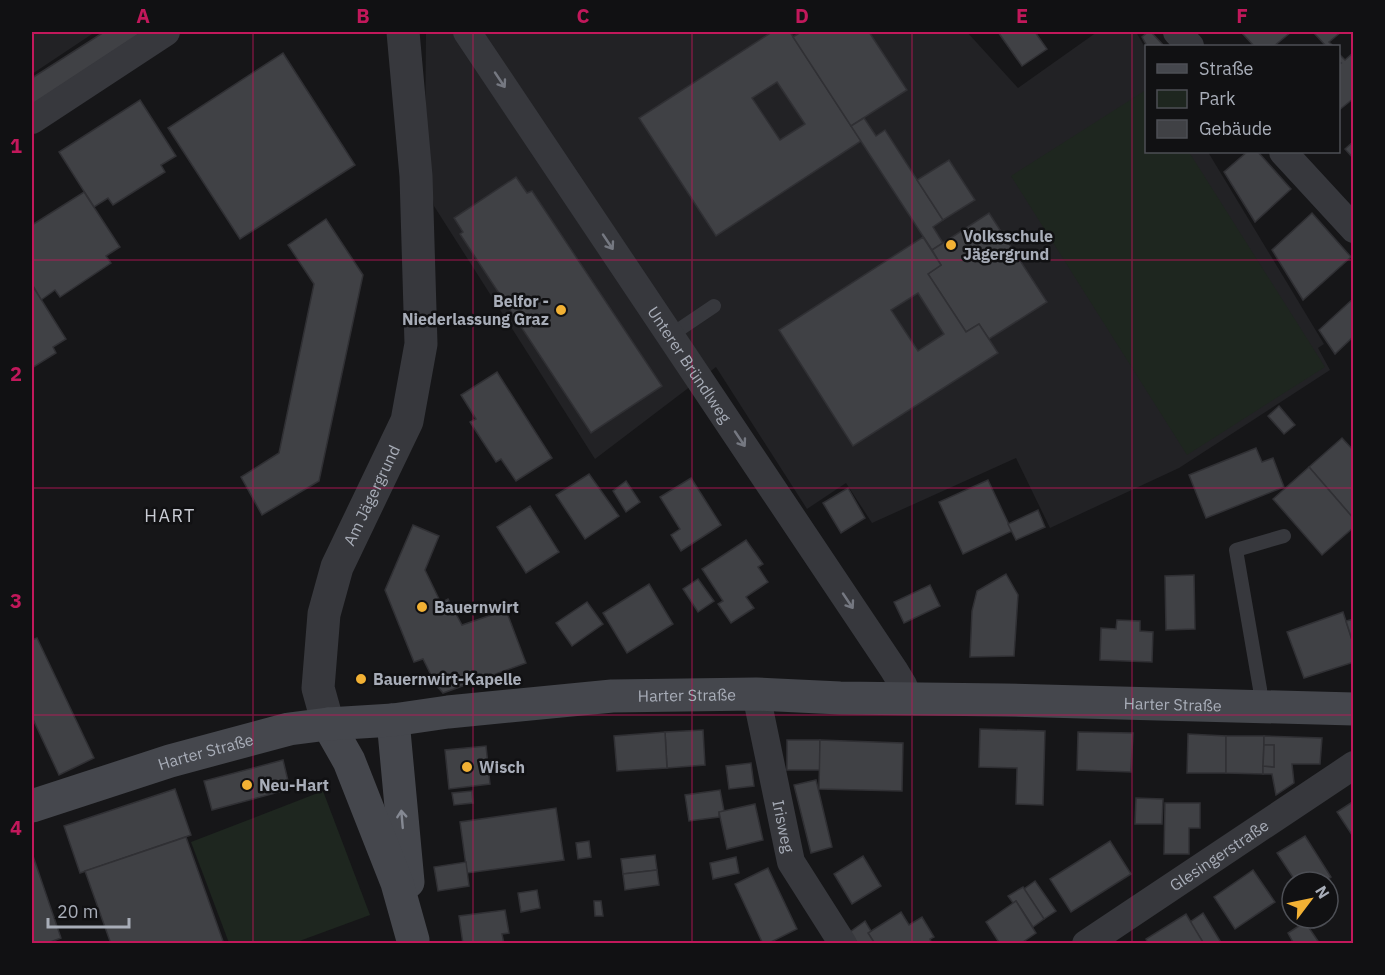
<svg xmlns="http://www.w3.org/2000/svg" width="1385" height="975" font-family="'IBM Plex Sans',sans-serif">
  <style>
    .built { fill: #222225 }
    .green { fill: #1e261f }
    .building { fill: #404145; stroke: #303034; stroke-width: 1.5; fill-rule: evenodd }
    .lines { fill: none; stroke-linecap: round; stroke-linejoin: round }
    .service { stroke: #37383d; stroke-width: 14 }
    .minor { stroke: #37383d; stroke-width: 28 }
    .tertiary { stroke: #37383d; stroke-width: 33 }
    .secondary { stroke: #45474d; stroke-width: 33 }
    .oneway { stroke: #757881 }
    .oneway2 { stroke: #858993 }
    .grid { fill: none; stroke: #c2185b; stroke-width: 1.5; stroke-opacity: 0.55 }
    .poi-dot { fill: #f2b134; stroke: #111113; stroke-width: 2 }
    .labels { text-anchor: middle; dominant-baseline: central; stroke-width: 5; stroke-linejoin: round; paint-order: stroke }
    .poi-label { font-size: 16px; font-weight: bold; fill: #a8adb8; stroke: #111113; text-anchor: start }
    .street-label { font-size: 16px; fill: #a8adb8; stroke: #111113 }
    .neighbourhood-label { font-size: 18px; letter-spacing: 1.5px; fill: #c9ccd4; stroke: #111113 }
    .neatline { fill: none; stroke: #c2185b; stroke-width: 2 }
    .grid-label { font-size: 20px; text-anchor: middle; font-weight: bold; fill: #c2185b }
  </style>
  <rect width="100%" height="100%" fill="#161618"/>
  <g class="built">
    <polygon points="32,32 95,32 32,74"/>
    <polygon points="426,32 967,32 1018,88 1097,32 1136,32 1146,49 1146,152 1208,152 1324,344 1318,348 1330,370 1179,468 1050,528 1016,458 872,523 846,483 807,509 716,367 595,459 434,206 425,144"/>
  </g>
  <g class="green">
    <polygon points="1146,90 1146,152 1189,152 1325,367 1187,455 1011,176"/>
    <polygon points="323,791 370,915 294,943 229,943 191,842"/>
  </g>
  <g class="building">
    <polygon points="104,32 143,32 32,105 32,78"/>
    <path d="M772 32H790L861 141 716 236 639 118ZM777 82 805 124 780 140 752 98Z"/>
    <polygon points="801,32 869,32 907,90 851,126 793,37"/>
    <polygon points="998,32 1035,32 1047,49 1022,66"/>
    <polygon points="1148,32 1151,32 1164,46 1147,46 1142,37"/>
    <polygon points="1243,32 1291,32 1274,46 1254,46 1242,33"/>
    <polygon points="1313,32 1341,32 1329,42 1333,46 1326,46"/>
    <polygon points="1354,52 1354,98 1338,111 1338,65 1341,63 1338,61 1338,53 1345,60"/>
    <polygon points="283,53 355,165 240,239 168,128"/>
    <polygon points="140,100 176,156 161,165 165,172 113,205 108,198 94,207 59,152"/>
    <polygon points="864,118 876,136 885,130 943,220 933,227 943,243 932,250 851,126"/>
    <polygon points="1354,141 1354,159 1345,149"/>
    <polygon points="1247,152 1258,152 1291,189 1255,222 1224,172"/>
    <polygon points="949,160 975,200 943,220 917,180"/>
    <polygon points="516,177 527,193 532,191 662,386 591,433 460,234 463,232 454,218"/>
    <polygon points="84,192 120,247 106,256 111,263 60,297 55,290 41,300 32,284 32,225"/>
    <polygon points="989,213 1047,302 989,339 979,324 966,332 928,274 941,265 932,250"/>
    <polygon points="1312,213 1351,257 1303,300 1272,250"/>
    <polygon points="326,219 363,275 319,481 262,515 241,477 279,453 314,284 288,245"/>
    <path d="M923 237 941 265 928 274 966 332 979 324 998 353 853 446 779 330ZM918 293 944 334 918 351 891 310Z"/>
    <polygon points="32,285 66,339 53,347 56,353 32,368"/>
    <polygon points="1354,298 1354,336 1335,354 1319,330"/>
    <polygon points="497,372 552,458 516,481 501,459 496,462 470,422 476,419 461,395"/>
    <polygon points="1279,406 1295,425 1284,434 1268,416"/>
    <polygon points="1342,438 1354,451 1354,519 1309,467"/>
    <polygon points="1256,448 1262,462 1273,458 1284,487 1206,518 1189,475"/>
    <polygon points="1309,467 1354,519 1354,527 1322,555 1273,499"/>
    <polygon points="589,474 619,516 585,539 556,495"/>
    <polygon points="691,478 721,525 681,551 671,535 680,529 660,497"/>
    <polygon points="988,480 1012,531 963,554 939,502"/>
    <polygon points="626,481 640,502 626,512 613,491"/>
    <polygon points="848,488 865,518 841,533 823,503"/>
    <polygon points="530,506 559,552 526,573 497,527"/>
    <polygon points="1038,510 1045,527 1016,540 1008,524"/>
    <polygon points="413,525 439,536 425,570 441,603 448,599 462,625 506,610 526,663 443,693 436,685 423,659 414,662 385,590"/>
    <polygon points="746,540 763,564 758,567 768,582 746,597 754,608 731,623 718,604 723,601 702,569"/>
    <polygon points="1006,574 1018,595 1014,656 970,657 972,611 977,591"/>
    <polygon points="1194,575 1195,629 1166,630 1165,576"/>
    <polygon points="698,579 714,601 698,612 683,589"/>
    <polygon points="649,584 673,624 627,653 603,613"/>
    <polygon points="930,585 940,606 904,623 894,602"/>
    <polygon points="587,602 603,624 572,646 556,623"/>
    <polygon points="1343,612 1354,646 1354,662 1304,678 1287,632"/>
    <polygon points="1354,619 1354,646 1346,621"/>
    <polygon points="1117,620 1140,621 1140,631 1153,632 1152,662 1100,660 1101,628 1116,629"/>
    <polygon points="37,638 94,758 59,775 32,717 32,640"/>
    <polygon points="980,729 1045,731 1043,805 1016,804 1017,768 979,767"/>
    <polygon points="703,730 705,765 667,768 665,732"/>
    <polygon points="665,732 667,768 617,771 614,736"/>
    <polygon points="1078,732 1133,733 1131,772 1077,770"/>
    <polygon points="1188,734 1226,736 1226,773 1187,773"/>
    <polygon points="1226,736 1264,736 1263,774 1226,773"/>
    <polygon points="1264,736 1322,738 1320,764 1292,764 1294,783 1276,795 1272,774 1263,774 1263,766 1274,767 1274,745 1264,745"/>
    <rect x="787" y="740" width="33" height="30"/>
    <polygon points="820,740 903,743 902,791 819,789"/>
    <polygon points="1264,745 1274,745 1274,767 1263,766"/>
    <polygon points="486,746 490,784 449,789 445,750"/>
    <polygon points="283,760 290,789 212,810 204,781"/>
    <polygon points="751,763 754,786 729,789 726,766"/>
    <polygon points="816,780 832,847 811,853 794,785"/>
    <polygon points="175,789 191,835 80,873 64,826"/>
    <polygon points="720,790 724,811 719,812 719,817 689,821 685,795"/>
    <polygon points="472,791 473,803 454,805 452,793"/>
    <polygon points="1136,798 1163,799 1162,824 1135,824"/>
    <polygon points="1354,801 1354,838 1337,812"/>
    <polygon points="1165,803 1200,803 1200,828 1189,828 1189,854 1164,854"/>
    <polygon points="755,804 763,840 727,849 719,812"/>
    <polygon points="556,808 564,860 467,873 460,822"/>
    <polygon points="1305,836 1331,877 1324,882 1296,882 1277,853"/>
    <polygon points="186,837 224,944 111,944 85,871"/>
    <polygon points="589,841 591,857 578,859 576,843"/>
    <polygon points="1110,841 1131,874 1071,912 1050,879"/>
    <polygon points="32,853 61,938 45,944 32,944"/>
    <polygon points="655,855 657,870 623,874 621,859"/>
    <polygon points="863,856 881,886 852,904 834,874"/>
    <polygon points="736,857 739,873 713,879 710,863"/>
    <polygon points="466,862 469,886 438,891 434,867"/>
    <polygon points="768,868 797,929 767,944 763,944 735,884"/>
    <polygon points="657,870 659,885 625,890 623,874"/>
    <polygon points="1253,870 1275,902 1235,929 1214,897"/>
    <polygon points="1035,881 1056,911 1044,919 1024,889"/>
    <polygon points="1023,887 1044,919 1033,927 1016,901 1013,903 1008,896"/>
    <polygon points="537,890 540,908 521,912 518,893"/>
    <polygon points="594,901 601,901 603,916 595,916"/>
    <polygon points="1016,901 1036,933 1020,944 1000,944 986,922"/>
    <polygon points="505,910 509,933 502,934 504,944 463,944 459,916"/>
    <polygon points="901,912 909,925 922,917 934,937 930,939 932,944 875,944 868,933"/>
    <polygon points="1203,913 1222,944 1204,944 1190,922"/>
    <polygon points="1186,914 1204,944 1148,944 1146,939"/>
    <polygon points="865,921 871,931 868,933 875,944 858,944 850,932"/>
    <polygon points="1305,922 1320,944 1294,944 1288,933"/>
  </g>
  <g class="lines">
    <g class="service">
      <polyline points="671,335 714,306"/>
      <polyline points="1261,706 1260,689 1236,550 1284,536"/>
    </g>
    <g class="minor">
      <path id="s1" d="M467 32 894 670 903 685 909 699"/>
      <polyline points="1177,32 1190,46"/>
      <polyline points="32,120 166,32"/>
      <polyline points="1283,152 1354,229"/>
      <path id="s2" d="M756 694 791 862 843 944"/>
      <path id="s3" d="M1086 944 1354 765"/>
    </g>
    <path class="tertiary" id="s4" d="M328 724 318 688 324 614 337 567 407 421 421 344 416 176 403 32"/>
    <g class="secondary">
      <polyline points="393,720 408,882"/>
      <polyline points="328,724 349,761 397,883 413,940"/>
      <path id="s5" d="M32 806 170 761 289 729 328 724 393 720 448 712 612 696 756 694 840 698 1004 700 1354 709"/>
    </g>
  </g>
  <defs><path id="oneway-shaft" d="M-6 0H5M1.5-3L5.5 0L1.5 3" fill="none" stroke-width="1.6" stroke-linecap="round" stroke-linejoin="round" transform="scale(1.5)"/></defs>
  <g class="oneway">
    <use href="#oneway-shaft" transform="translate(500 80) rotate(56)"/>
    <use href="#oneway-shaft" transform="translate(608 242) rotate(56)"/>
    <use href="#oneway-shaft" transform="translate(740 439) rotate(56)"/>
    <use href="#oneway-shaft" transform="translate(848 601) rotate(56)"/>
  </g>
  <use class="oneway2" href="#oneway-shaft" transform="translate(402 819) rotate(-95)"/>
  <path class="grid" d="M253 32V944M473 32V944M692 32V944M912 32V944M1132 32V944M32 260H1354M32 488H1354M32 715H1354"/>
  <g class="poi-dot">
    <circle cx="951" cy="245" r="6"/>
    <circle cx="561" cy="310" r="6"/>
    <circle cx="422" cy="607" r="6"/>
    <circle cx="361" cy="679" r="6"/>
    <circle cx="467" cy="767" r="6"/>
    <circle cx="247" cy="785" r="6"/>
  </g>
  <g class="labels">
    <g class="poi-label">
      <text x="963" y="236">Volksschule<tspan x="963" dy="18">Jägergrund</tspan></text>
      <text x="549" y="301" text-anchor="end">Belfor -<tspan x="549" dy="18">Niederlassung Graz</tspan></text>
      <text x="434" y="607">Bauernwirt</text>
      <text x="373" y="679">Bauernwirt-Kapelle</text>
      <text x="479" y="767">Wisch</text>
      <text x="259" y="785">Neu-Hart</text>
    </g>
    <g class="street-label">
      <text stroke="none"><textPath href="#s1" startOffset="400">Unterer Bründlweg</textPath></text>
      <text stroke="none"><textPath href="#s4" startOffset="240">Am Jägergrund</textPath></text>
      <text stroke="none"><textPath href="#s5" startOffset="668">Harter Straße</textPath></text>
      <text stroke="none"><textPath href="#s5" startOffset="1154">Harter Straße</textPath></text>
      <text stroke="none"><textPath href="#s5" startOffset="182">Harter Straße</textPath></text>
      <text stroke="none"><textPath href="#s2" startOffset="135">Irisweg</textPath></text>
      <text stroke="none"><textPath href="#s3" startOffset="160">Glesingerstraße</textPath></text>
    </g>
    <g class="neighbourhood-label">
      <text x="170" y="515">HART</text>
    </g>
  </g>
  <rect width="1385" height="975" fill="none" stroke="#111113" stroke-width="66"/>
  <rect x="1145" y="45" width="195" height="108" fill="#111113" stroke="#4d4f55" stroke-width="1.5"/>
  <rect x="1157" y="64" width="30" height="9" fill="#45474d" stroke="#4d4f55" stroke-width="1.5"/>
  <text x="1199" y="75" font-size="18" fill="#a8adb8">Straße</text>
  <rect x="1157" y="90" width="30" height="18" fill="#1e261f" stroke="#4d4f55" stroke-width="1.5"/>
  <text x="1199" y="105" font-size="18" fill="#a8adb8">Park</text>
  <rect x="1157" y="120" width="30" height="18" fill="#404145" stroke="#4d4f55" stroke-width="1.5"/>
  <text x="1199" y="135" font-size="18" fill="#a8adb8">Gebäude</text>
  <g transform="translate(1310 900) rotate(58)"><circle r="28" fill="#111113" stroke="#4d4f55" stroke-width="1.5"/>
  <path d="M0-4.5L10 22L0 15L-10 22Z" fill="#f2b134"/>
  <text y="-9" font-size="16" font-weight="bold" text-anchor="middle" fill="#a8adb8">N</text>
  </g>
  <path d="M48 918v9h81v-9" fill="none" stroke="#a8adb8" stroke-width="3"/>
  <text x="57" y="918" font-size="18" fill="#a8adb8" stroke="#111113" stroke-width="4.5" paint-order="stroke">20 m</text>
  <rect x="33" y="33" width="1319" height="909" class="neatline"/>
  <g class="grid-label">
    <text x="143" y="23">A</text>
    <text x="363" y="23">B</text>
    <text x="583" y="23">C</text>
    <text x="802" y="23">D</text>
    <text x="1022" y="23">E</text>
    <text x="1242" y="23">F</text>
    <text x="16" y="153">1</text>
    <text x="16" y="381">2</text>
    <text x="16" y="608">3</text>
    <text x="16" y="835">4</text>
  </g>
</svg>
